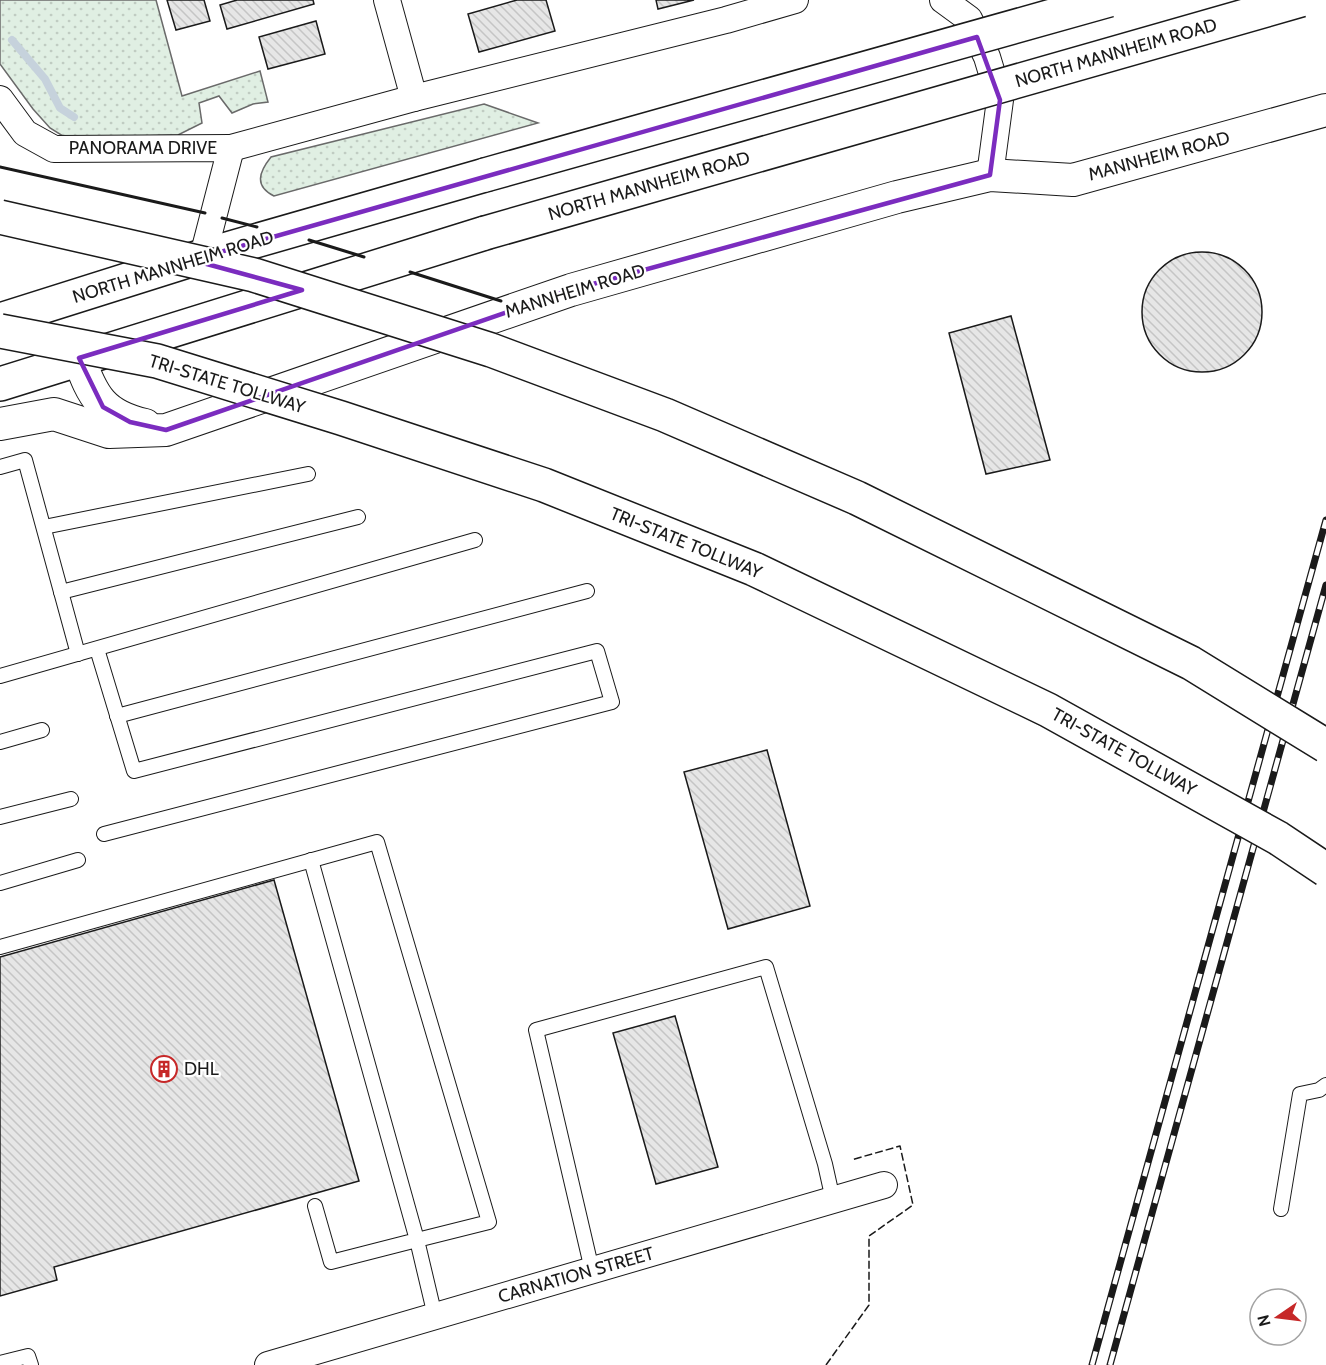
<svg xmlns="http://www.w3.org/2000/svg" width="1326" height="1365" font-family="Cabin,sans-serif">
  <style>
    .grass { fill: url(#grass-dots); stroke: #6a6a6a; stroke-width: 1.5 }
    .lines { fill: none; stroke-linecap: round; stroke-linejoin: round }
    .stream { stroke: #c6d2dc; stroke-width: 8 }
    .building { fill: url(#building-back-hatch); stroke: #1a1a1a; stroke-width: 1.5 }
    .service-casing { stroke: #1a1a1a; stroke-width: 16 }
    .minor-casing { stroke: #1a1a1a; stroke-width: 28 }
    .tertiary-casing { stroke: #1a1a1a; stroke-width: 34 }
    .primary-casing { stroke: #1a1a1a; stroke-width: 36 }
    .service { stroke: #fff; stroke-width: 14 }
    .minor { stroke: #fff; stroke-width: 26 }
    .tertiary { stroke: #fff; stroke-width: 32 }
    .primary { stroke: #fff; stroke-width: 33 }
    .rail-casing { stroke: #1a1a1a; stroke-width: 7 }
    .rail { stroke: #fff; stroke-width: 4.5; stroke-dasharray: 14; stroke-linecap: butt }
    .primary-bridge-casing { stroke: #1a1a1a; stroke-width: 36; stroke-linecap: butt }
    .motorway-bridge-casing { stroke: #1a1a1a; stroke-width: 36; stroke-linecap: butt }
    .primary-bridge { stroke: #fff; stroke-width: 33 }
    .motorway-bridge { stroke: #fff; stroke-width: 33 }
    .fence { stroke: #1a1a1a; stroke-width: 1.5; stroke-dasharray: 8 3; stroke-linecap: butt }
    .wall { stroke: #1a1a1a; stroke-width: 3 }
    .marked { fill: none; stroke: #7b2cbf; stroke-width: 4.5; stroke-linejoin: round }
    .labels { text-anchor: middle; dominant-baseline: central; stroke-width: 4.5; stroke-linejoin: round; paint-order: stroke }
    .street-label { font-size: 18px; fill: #1a1a1a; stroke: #fff }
    .poi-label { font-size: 18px; fill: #1a1a1a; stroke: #fff; text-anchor: start }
  </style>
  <defs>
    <pattern id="grass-dots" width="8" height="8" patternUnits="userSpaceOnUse" patternTransform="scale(1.5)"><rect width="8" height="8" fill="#e0efe3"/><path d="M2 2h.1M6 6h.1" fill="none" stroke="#c0ccc2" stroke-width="1.8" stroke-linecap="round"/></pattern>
    <pattern id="building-back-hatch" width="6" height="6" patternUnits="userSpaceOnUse" patternTransform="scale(1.5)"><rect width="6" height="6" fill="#e6e6e6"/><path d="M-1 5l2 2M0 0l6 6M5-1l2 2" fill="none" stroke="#c5c5c5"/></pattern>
  </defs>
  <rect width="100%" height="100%" fill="#fff"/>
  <g class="grass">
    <polygon points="0,0 156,0 182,96 260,71 268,102 253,104 232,113 219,96 199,103 202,123 178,135 66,138 50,128 33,109 0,64"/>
    <path d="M484 104 538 123 274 196C254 186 259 172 271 157Z"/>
  </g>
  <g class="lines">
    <polyline class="stream" points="12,40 45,79 60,108 74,117"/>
  </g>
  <g class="building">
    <polygon points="167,0 204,0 210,21 176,30"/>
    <polygon points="237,0 313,0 314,4 227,29 220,5"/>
    <polygon points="517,0 546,0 555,31 479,52 468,14"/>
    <polygon points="656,0 694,0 658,9"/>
    <polygon points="316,21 325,54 268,69 259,37"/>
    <circle cx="1202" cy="312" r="60"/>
    <polygon points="1011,316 1050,460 986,474 949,333"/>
    <polygon points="767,750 810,906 728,929 684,772"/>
    <polygon points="274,880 359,1181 54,1267 57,1280 0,1296 0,957"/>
    <polygon points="675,1016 718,1167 656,1184 613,1033"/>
  </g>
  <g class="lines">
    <defs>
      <g id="service">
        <polyline points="0,467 25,460 78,654"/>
        <polyline points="44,527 308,474"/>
        <polyline points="61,592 358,517"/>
        <polyline points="97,649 134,771 597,651 612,702 104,834"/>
        <polyline points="0,676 475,540"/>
        <polyline points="117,716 587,591"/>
        <polyline points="0,742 42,730"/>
        <polyline points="0,817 71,799"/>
        <polyline points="311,860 417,1240 331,1262 315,1206"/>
        <polyline points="0,883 78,860"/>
        <polyline points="0,947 377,842 489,1222 417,1240 435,1316"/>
        <polyline points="1281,1209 1300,1094 1319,1090 1326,1085"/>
        <polyline points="592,1270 536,1030 766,967 825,1164 833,1200"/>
        <polyline points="0,1363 28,1356 31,1365"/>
      </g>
      <g id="minor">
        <polyline points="387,0 414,98"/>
        <polyline points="943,0 969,19 987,57 1000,100 990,175"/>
        <polyline points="0,99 25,133 54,149 231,148 203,256"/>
        <polyline points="231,148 414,98 726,20 795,0"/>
        <polyline points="268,1365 884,1185"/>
      </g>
      <g id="tertiary">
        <path d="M79 358C92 396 103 416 145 425"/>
        <polyline points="0,424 54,414 109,432 166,430 571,290 897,197 990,175 1073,180 1326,110"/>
      </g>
      <g id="primary">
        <polyline points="0,320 203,256 485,175"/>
        <polyline points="0,384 485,233"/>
      </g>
    </defs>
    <use href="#service" class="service-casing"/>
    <use href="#minor" class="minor-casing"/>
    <use href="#tertiary" class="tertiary-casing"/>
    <use href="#primary" class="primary-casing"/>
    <use href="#service" class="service"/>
    <use href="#minor" class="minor"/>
    <use href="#tertiary" class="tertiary"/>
    <use href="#primary" class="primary"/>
    <defs>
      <g id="rail">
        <polyline points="1092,1365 1326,520"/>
        <polyline points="1110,1365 1326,585"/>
      </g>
    </defs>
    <use href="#rail" class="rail-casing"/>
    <use href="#rail" class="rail"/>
    <defs>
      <g id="primary-bridge">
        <polyline points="485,175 1109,0"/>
        <polyline points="485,233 1301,0"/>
      </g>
      <g id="motorway-bridge">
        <polyline points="0,217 254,275 491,350 665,415 857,498 1191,663 1326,746"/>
        <polyline points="0,331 157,361 341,418 544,485 754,569 1048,710 1278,838 1326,870"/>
      </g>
    </defs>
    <use href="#primary-bridge" class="primary-bridge-casing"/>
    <use href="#motorway-bridge" class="motorway-bridge-casing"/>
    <use href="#primary-bridge" class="primary-bridge"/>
    <use href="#motorway-bridge" class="motorway-bridge"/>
    <polyline class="fence" points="826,1365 869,1305 869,1236 913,1205 900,1146 851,1160"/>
    <g class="wall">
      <polyline points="0,167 205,213"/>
      <polyline points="222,218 257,227"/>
      <polyline points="309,240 364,257"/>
      <polyline points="410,272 501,301"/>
    </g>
  </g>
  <path class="marked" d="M977 37 1000 100 990 175 571 290 166 430 130 422 103 407 79 358 302 290 192 260Z"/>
  <defs>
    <symbol id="building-ring" viewBox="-11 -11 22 22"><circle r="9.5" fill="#fff" stroke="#c62828" stroke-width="1.5"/><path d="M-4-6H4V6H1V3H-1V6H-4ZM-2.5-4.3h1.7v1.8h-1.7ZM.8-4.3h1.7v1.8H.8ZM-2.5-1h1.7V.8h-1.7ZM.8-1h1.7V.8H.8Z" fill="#c62828"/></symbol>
  </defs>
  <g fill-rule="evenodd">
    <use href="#building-ring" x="149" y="1054" width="30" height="30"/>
  </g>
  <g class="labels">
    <g class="street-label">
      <text transform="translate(1116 53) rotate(-16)">NORTH MANNHEIM ROAD</text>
      <text x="143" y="148">PANORAMA DRIVE</text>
      <text transform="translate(1159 156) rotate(-15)">MANNHEIM ROAD</text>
      <text transform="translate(649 186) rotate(-16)">NORTH MANNHEIM ROAD</text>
      <text transform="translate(173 267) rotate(-17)">NORTH MANNHEIM ROAD</text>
      <text transform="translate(575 291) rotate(-17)">MANNHEIM ROAD</text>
      <text transform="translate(227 384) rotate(17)">TRI-STATE TOLLWAY</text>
      <text transform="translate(686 543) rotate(22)">TRI-STATE TOLLWAY</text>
      <text transform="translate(1124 752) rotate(29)">TRI-STATE TOLLWAY</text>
      <text transform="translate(576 1275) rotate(-16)">CARNATION STREET</text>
    </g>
    <g class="poi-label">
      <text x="184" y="1069">DHL</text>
    </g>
  </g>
  <g transform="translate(1278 1317) rotate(256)"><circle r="28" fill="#ffffff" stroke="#a3a3a3" stroke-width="1.5"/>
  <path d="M0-4.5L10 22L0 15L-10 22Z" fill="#c62828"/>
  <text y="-9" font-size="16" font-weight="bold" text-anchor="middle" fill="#1a1a1a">N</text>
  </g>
</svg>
